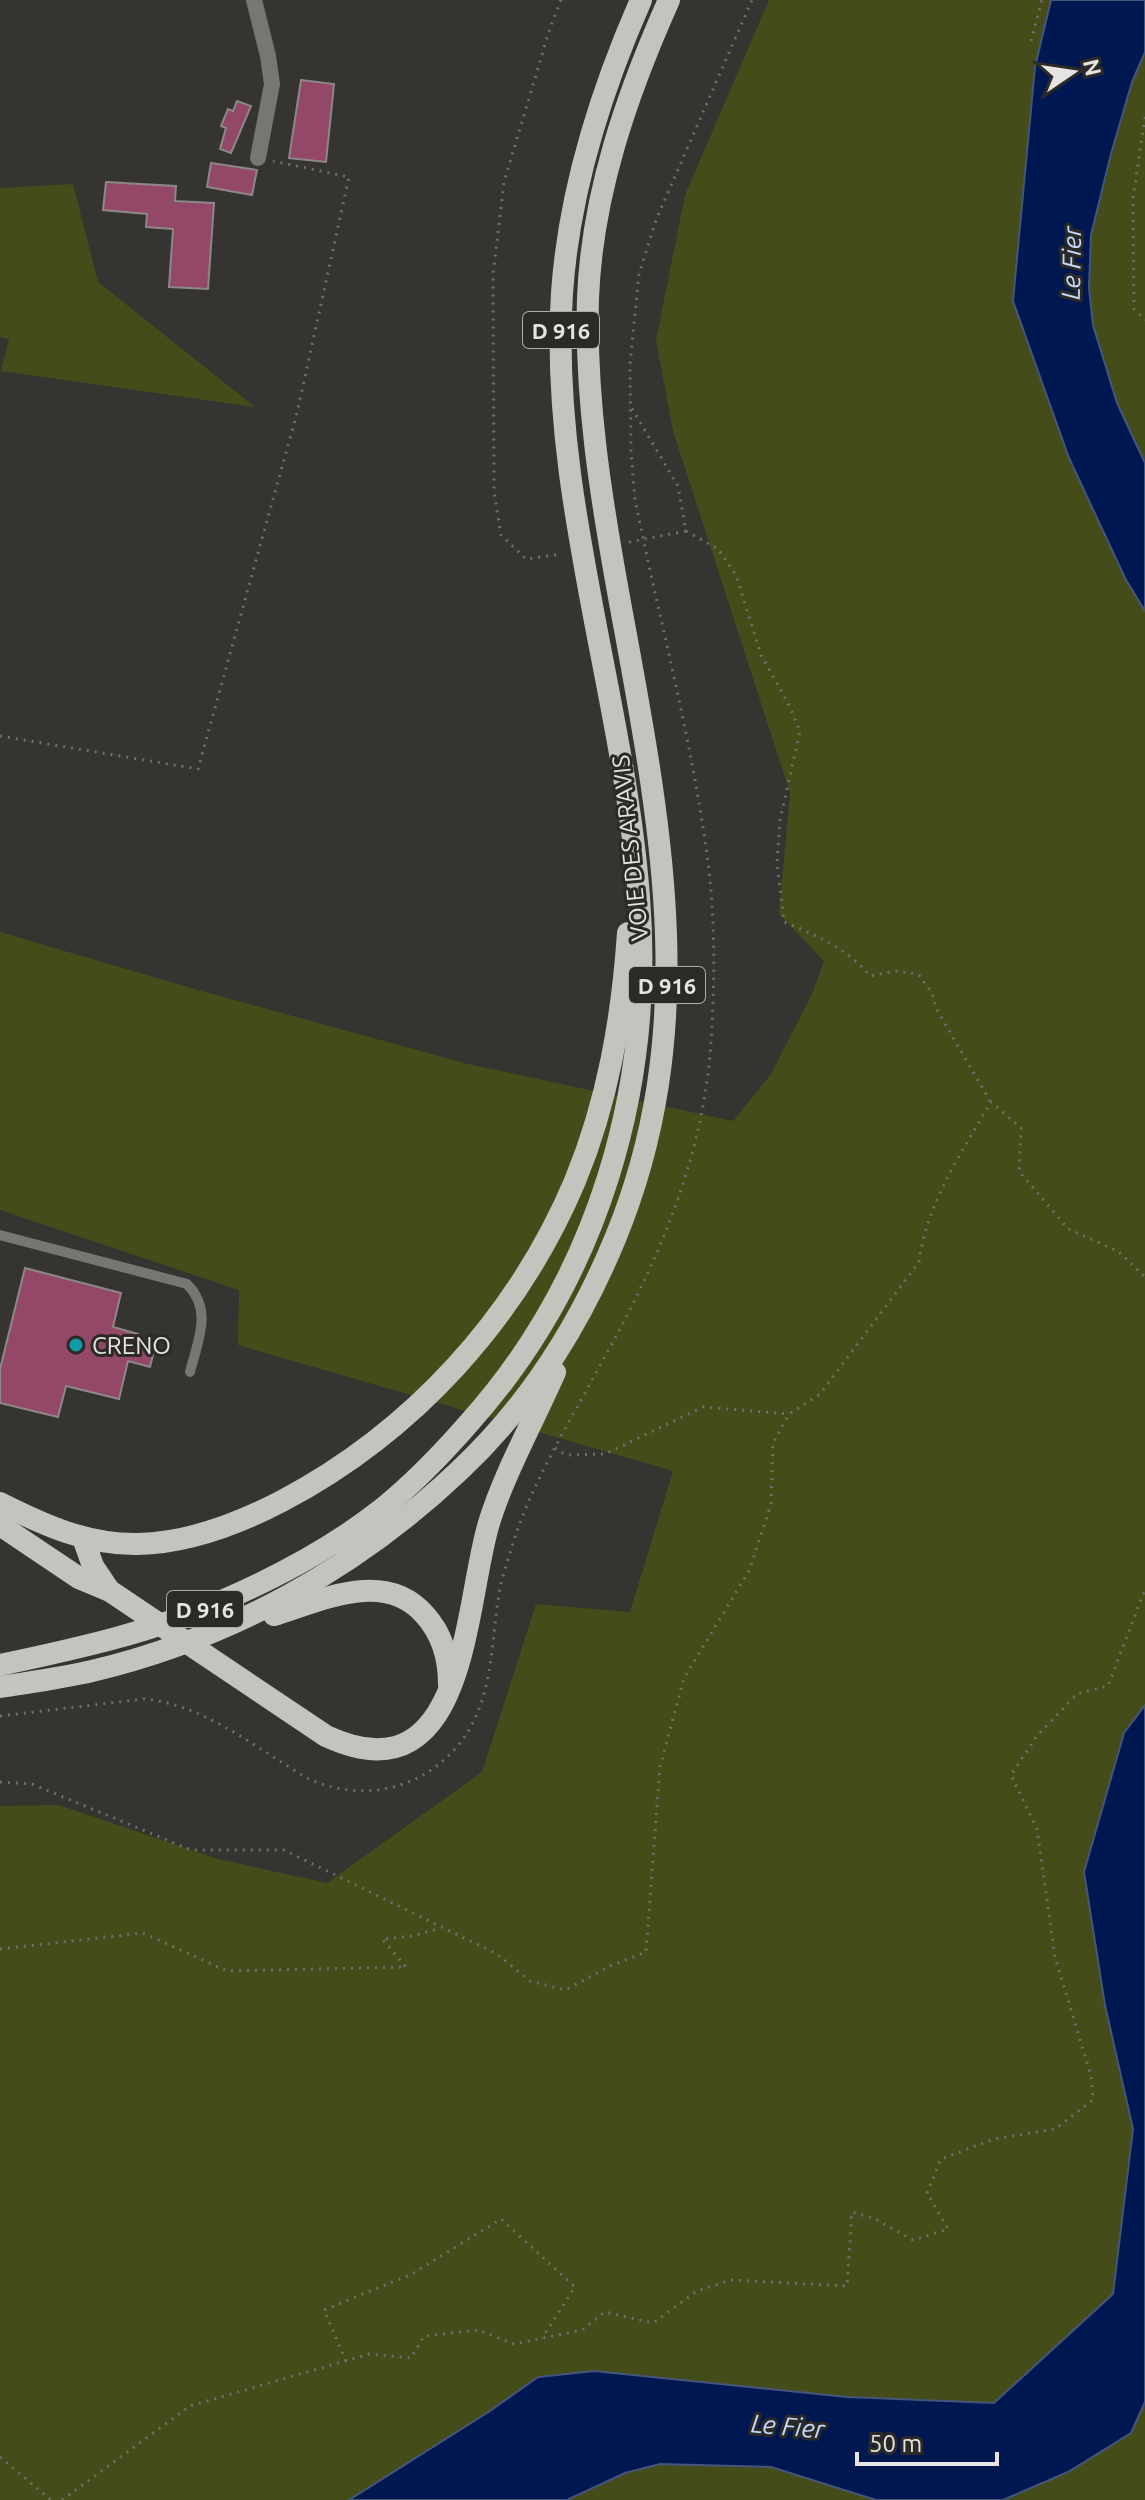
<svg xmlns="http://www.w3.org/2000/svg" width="1145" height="2500" font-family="Ubuntu,sans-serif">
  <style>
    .green { fill: #444c19 }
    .water { fill: #001851; stroke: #45557c; stroke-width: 2 }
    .building { fill: #944868; stroke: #8c8788; stroke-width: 2 }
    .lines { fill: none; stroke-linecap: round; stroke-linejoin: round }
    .path { stroke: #706e6b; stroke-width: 3; stroke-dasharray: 2 6; stroke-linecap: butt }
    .service { stroke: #767673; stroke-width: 10 }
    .minor { stroke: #767673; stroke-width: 16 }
    .trunk { stroke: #c4c4be; stroke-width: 22 }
    .culture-dot { fill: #0f9aa8; stroke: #2c2a26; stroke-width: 3 }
    .labels { text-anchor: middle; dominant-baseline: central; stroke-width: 6; stroke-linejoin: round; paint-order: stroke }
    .shield { fill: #2c2a26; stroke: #aeacaa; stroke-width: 2 }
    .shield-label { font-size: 22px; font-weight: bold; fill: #e6e4e2 }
    .street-label { font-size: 24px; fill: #e6e4e2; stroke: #2c2a26 }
    .poi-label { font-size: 24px; fill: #e6e4e2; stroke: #2c2a26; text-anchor: start }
    .water-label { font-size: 26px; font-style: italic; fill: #c4d9fd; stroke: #2c2a26 }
  </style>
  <rect width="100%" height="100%" fill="#363430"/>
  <g class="green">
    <polygon points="769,0 1145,0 1145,2500 0,2500 0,1806 59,1805 218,1859 327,1883 482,1772 536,1604 630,1612 673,1471 238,1345 239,1290 0,1210 0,932 198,990 468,1064 733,1121 771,1074 812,994 824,961 779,914 790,793 673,431 656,340 685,195"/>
    <polygon points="73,184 98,282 255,407 1,371 9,339 0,337 0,188"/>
  </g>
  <g class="water">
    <polygon points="1051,0 1145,0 1145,52 1132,82 1111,154 1091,235 1089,288 1093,325 1117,403 1145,463 1145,611 1126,580 1069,458 1013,301 1035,67"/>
    <polygon points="1145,1705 1145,2402 1131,2433 1068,2472 1003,2500 876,2500 771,2467 660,2464 625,2473 567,2500 349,2500 490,2411 538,2377 594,2371 847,2397 994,2403 1113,2294 1133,2129 1105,2005 1084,1872 1124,1733"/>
  </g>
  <g class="building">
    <polygon points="301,80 334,84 326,162 289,158"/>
    <polygon points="237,101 251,106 231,153 220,149 226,128 221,126 228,109 233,111"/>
    <polygon points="211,163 257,170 252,195 207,187"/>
    <polygon points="106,182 176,186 175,201 214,203 208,289 169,287 173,229 146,227 147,214 103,210"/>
    <polygon points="25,1268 121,1293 113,1327 138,1334 136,1342 155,1347 150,1367 128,1361 119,1399 66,1386 58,1417 0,1403 0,1369"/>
  </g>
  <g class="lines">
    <g class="path">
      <polyline points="561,0 550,28 504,182 493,275 494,491 501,535 526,559 562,554"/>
      <polyline points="1031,41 1042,0"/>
      <polyline points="1145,117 1133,198 1134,309 1145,320"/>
      <path d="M686 531 718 549 736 575 761 655 788 703 800 731 780 820 777 863 784 922C816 935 848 949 870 976L895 971 918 974 932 993 936 1008 990 1101"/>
      <polyline points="629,542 686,531 678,486 631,407"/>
      <polyline points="0,736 198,769 297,413 349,177 273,161"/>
      <polyline points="555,1448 566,1455 605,1454 703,1407 789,1414"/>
      <path d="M0 1716 144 1699C203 1704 256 1748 307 1778 357 1802 417 1792 455 1749 495 1704 490 1644 500 1588 503 1574 508 1560 512 1546 531 1485 566 1428 596 1373 653 1271 699 1173 710 1055 715 992 716 917 707 855 691 736 659 618 635 500L631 451 630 365 639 274 656 220 752 0"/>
      <path d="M0 1782 32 1784 191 1850H284L497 1954 530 1981 565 1990 610 1966 646 1952 660 1767 684 1678 749 1571 771 1504 773 1443 789 1414 820 1394 919 1262C926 1205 962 1151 991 1102L1021 1128 1019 1171 1068 1229 1118 1251 1145 1277"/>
      <polyline points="0,1949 143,1933 227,1971 406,1967 382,1939 413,1936 440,1928"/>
      <polyline points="346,2361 324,2310 412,2274 501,2219 575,2287 542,2338"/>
      <polyline points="0,2457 51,2500"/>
      <polyline points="62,2500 190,2406 369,2354 411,2358 424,2336 479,2330 514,2344 582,2330 605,2312 653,2323 697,2291 731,2280 847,2286 852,2212 875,2219 913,2240 948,2229 927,2193 941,2159 994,2139 1055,2129 1093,2100 1091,2076 1055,1957 1037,1829 1011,1775 1037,1736 1077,1694 1108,1686 1145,1589"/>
    </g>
    <path class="service" d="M0 1235 187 1284C213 1310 198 1340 190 1372"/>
    <polyline class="minor" points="254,0 268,56 272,84 258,158"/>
    <g class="trunk">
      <path d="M0 1503C44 1525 87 1545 138 1544 189 1543 238 1524 282 1501 413 1432 517 1318 575 1181 608 1101 622 1019 628 933"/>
      <path d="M0 1525 79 1578 110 1591 326 1736C468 1802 464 1604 489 1523 504 1474 534 1420 555 1372"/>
      <polyline points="83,1538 93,1566 109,1590"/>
      <path d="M274 1615C322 1600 385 1569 425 1615 442 1634 449 1659 449 1684"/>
      <path d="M0 1665C75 1649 154 1632 224 1600 279 1576 335 1546 382 1509 414 1483 442 1454 469 1423 598 1279 654 1088 639 897 624 698 549 493 562 293 569 191 600 93 641 0"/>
      <path d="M0 1687C31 1682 62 1678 92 1671 231 1638 357 1568 460 1470 529 1405 579 1326 615 1239 704 1024 659 816 619 597 601 498 585 399 588 298 592 194 627 94 669 0"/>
    </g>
  </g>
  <circle class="culture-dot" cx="76" cy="1345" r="8"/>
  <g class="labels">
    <g class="shield">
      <rect x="523" y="312" width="76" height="36" rx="6"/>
      <rect x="629" y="967" width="76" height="36" rx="6"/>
      <rect x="167" y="1591" width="76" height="36" rx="6"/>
    </g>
    <g class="shield-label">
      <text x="561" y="330">D 916</text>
      <text x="667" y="985">D 916</text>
      <text x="205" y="1609">D 916</text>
    </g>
    <g class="street-label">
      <text transform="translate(630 848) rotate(-96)">VOIE DES ARAVIS</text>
    </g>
    <g class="poi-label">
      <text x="92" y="1345">CRENO</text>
    </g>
    <g class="water-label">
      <text transform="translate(1071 263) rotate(-89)">Le Fier</text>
      <text transform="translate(788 2426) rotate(5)">Le Fier</text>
    </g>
  </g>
  <g transform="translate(1073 72) rotate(77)" stroke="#2c2a26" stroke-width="6" paint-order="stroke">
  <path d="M0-6L14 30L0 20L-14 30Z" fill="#e6e4e2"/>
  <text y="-12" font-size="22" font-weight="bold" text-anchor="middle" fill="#e6e4e2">N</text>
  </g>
  <path d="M857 2452v12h140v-12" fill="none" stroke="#e6e4e2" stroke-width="4"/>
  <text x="869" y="2452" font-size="24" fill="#e6e4e2" stroke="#2c2a26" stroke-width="6" paint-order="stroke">50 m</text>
</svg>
